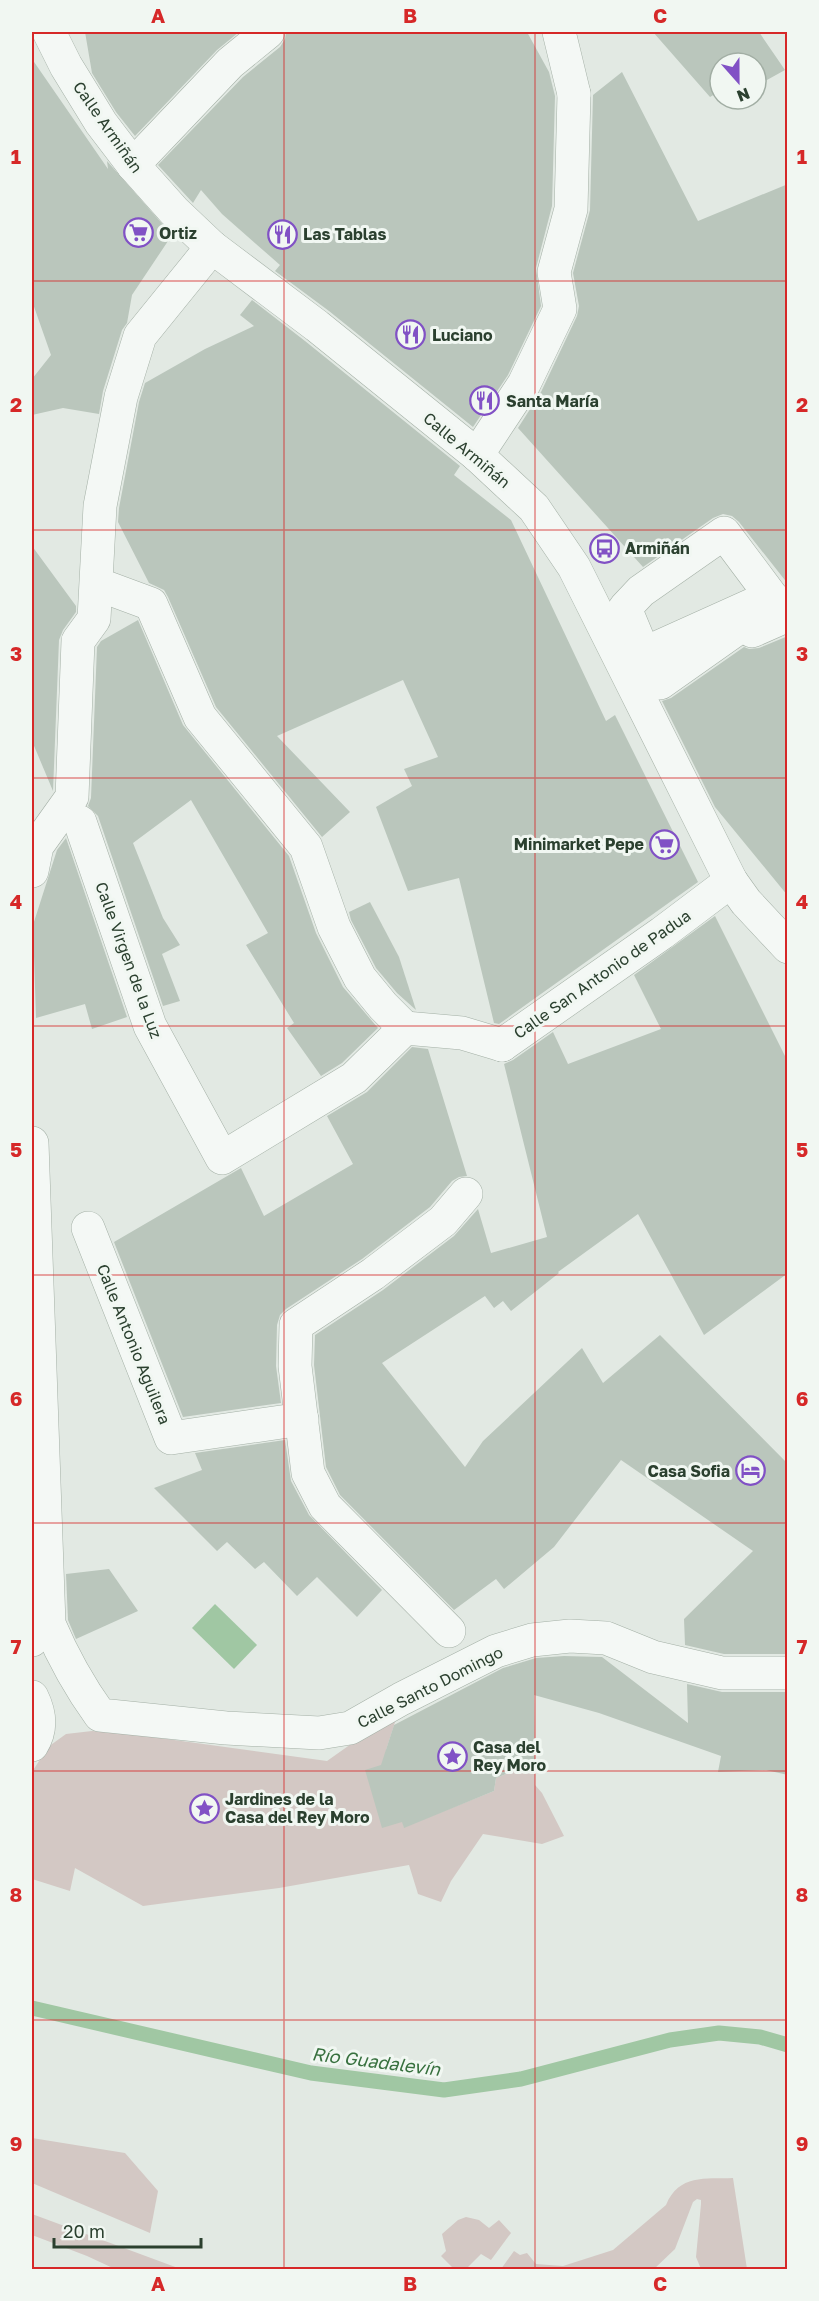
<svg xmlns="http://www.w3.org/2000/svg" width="819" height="2301" font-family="'Golos Text',sans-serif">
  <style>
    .green { fill: #d3c8c4 }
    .water { fill: #a0c7a3 }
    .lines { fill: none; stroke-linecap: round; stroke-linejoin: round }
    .stream { stroke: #a0c7a3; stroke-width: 15 }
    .building { fill: #bac6bc }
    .pedestrian-casing { stroke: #a4b0a6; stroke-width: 34 }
    .minor-casing { stroke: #a4b0a6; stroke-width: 34 }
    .pedestrian { stroke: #f4f8f5; stroke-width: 33 }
    .minor { stroke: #f4f8f5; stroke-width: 33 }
    .grid { fill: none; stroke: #d62828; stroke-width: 1.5; stroke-opacity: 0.55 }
    .labels { text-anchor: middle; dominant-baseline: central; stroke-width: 6; stroke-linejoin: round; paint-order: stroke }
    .street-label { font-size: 16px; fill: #2b402f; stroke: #f1f7f2 }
    .poi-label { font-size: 16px; font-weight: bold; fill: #2b402f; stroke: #f1f7f2; text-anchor: start }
    .water-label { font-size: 18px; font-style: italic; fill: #38713f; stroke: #f1f7f2 }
    .neatline { fill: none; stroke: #d62828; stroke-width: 2 }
    .grid-label { font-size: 20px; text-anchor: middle; font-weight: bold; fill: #d62828 }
  </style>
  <rect width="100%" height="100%" fill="#e2e9e3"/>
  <g class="green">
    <polygon points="397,1716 386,1750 404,1827 494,1791 496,1778 506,1774 508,1771 535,1762 535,1785 542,1793 564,1836 542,1844 483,1834 451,1881 441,1902 418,1894 409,1865 279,1888 143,1906 75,1868 70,1891 32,1879 32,1772 48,1747 66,1734 92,1731 138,1735 327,1761 385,1720"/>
    <polygon points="32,2138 125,2153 158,2191 150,2233 32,2183"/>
    <path d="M733 2178 747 2269H701L696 2257 701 2204V2200L697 2199 693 2202 675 2249 654 2269H501L514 2251 520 2255 527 2253 536 2264 563 2266 613 2250 666 2205C679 2174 705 2179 733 2178Z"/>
    <polygon points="32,2214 178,2268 181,2269 115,2269 87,2256 32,2235"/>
    <polygon points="466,2217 479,2220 489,2228 499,2220 511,2233 491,2260 481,2254 466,2269 454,2269 441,2256 446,2251 442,2234 458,2220"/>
  </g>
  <polygon class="water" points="215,1604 257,1645 234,1669 192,1628"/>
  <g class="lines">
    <polyline class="stream" points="32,2008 311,2073 444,2090 521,2079 670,2040 719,2033 760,2037 788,2045"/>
  </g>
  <g class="building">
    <polygon points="85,32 239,32 217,50 135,136 116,112 92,73"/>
    <polygon points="286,32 527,32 549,72 555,96 552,206 536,268 541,306 508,375 473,427 329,311 275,271 280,265 222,214 201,190 193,203 158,165 243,77 280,47 285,39"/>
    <polygon points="653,32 759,32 785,70 756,86 756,63 720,63 720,91 710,97"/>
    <polygon points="32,59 108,169 107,161 172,235 132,295 127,323 122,330 103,391 99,414 63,408 32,415 32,379 51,355 32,301"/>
    <polygon points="622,72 698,221 788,184 788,584 739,522 732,516 723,514 713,518 643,567 518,428 541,392 577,316 579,306 573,273 590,210 593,95"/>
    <polygon points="252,300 305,341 460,466 454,475 511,520 606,721 615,715 698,882 499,1024 494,1023 459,878 408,891 376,807 412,786 404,769 438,757 403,680 277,736 350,812 322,837 216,707 168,597 164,590 149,583 118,522 119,508 139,402 145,383 205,349 254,326 240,315"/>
    <polygon points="32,546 76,606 76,612 63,630 59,640 53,791 32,741"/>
    <polygon points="138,620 183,725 289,856 316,933 343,987 378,1028 342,1063 321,1076 287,1028 294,1023 246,945 268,933 191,800 133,843 163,918 180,945 162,954 180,1001 163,1006 98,816 88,806 91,798 97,647 101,641"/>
    <polygon points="788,636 788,896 715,807 662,701 671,698 744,647 749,649 759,648"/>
    <polygon points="66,838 127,1017 92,1029 85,1004 36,1018 33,925 57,850"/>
    <polygon points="370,902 399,957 416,1010 397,993 376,968 351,920 349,912"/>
    <polygon points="715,916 788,1062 788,1273 704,1335 638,1214 558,1272 559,1273 511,1311 503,1301 494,1308 485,1296 382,1363 465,1467 483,1441 582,1348 603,1383 660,1335 788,1464 788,1654 724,1654 685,1645 684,1619 753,1551 621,1460 554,1547 504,1589 496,1579 454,1610 340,1495 326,1467 314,1365 315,1335 383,1290 454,1236 478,1209 491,1253 547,1237 504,1064 513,1060 553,1032 568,1064 661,1029 634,975"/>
    <polygon points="412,1047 428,1049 467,1176 459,1177 452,1181 430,1207 362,1259 286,1309 280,1315 277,1325 276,1366 281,1403 183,1417 114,1242 241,1168 264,1216 353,1164 327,1116 367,1092"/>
    <polygon points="285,1440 291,1481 309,1515 382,1590 357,1617 317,1577 297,1596 264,1562 255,1569 227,1542 217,1551 154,1488 202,1470 195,1453"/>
    <polygon points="109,1569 138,1611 76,1639 68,1620 66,1574"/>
    <polygon points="564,1656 602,1657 688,1723 687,1684 722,1692 788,1692 788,1775 766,1770 718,1772 721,1756 599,1713 534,1695 535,1762 508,1771 506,1774 496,1778 494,1791 404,1828 402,1822 382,1828 365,1770 381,1765 394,1725 503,1668 536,1658"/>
  </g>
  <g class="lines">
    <defs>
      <g id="pedestrian">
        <polyline points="133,165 230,63 268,32"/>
        <polyline points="477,455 524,384 560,309 554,272 571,209 574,94"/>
        <polygon points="724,533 786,616 752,631 745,623 660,683 644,654 625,608 641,591"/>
        <polyline points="97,584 151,604 200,717 306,847 334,927 360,978 383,1006 405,1028"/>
        <polyline points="80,822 150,1026 222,1158 354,1078 405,1028 462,1033 502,1045"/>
        <polyline points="88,1228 171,1438 302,1419"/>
        <polyline points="449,1631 325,1506 308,1473 295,1366 296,1325 373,1274 443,1221 466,1194"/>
        <polyline points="32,1640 49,1624"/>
        <path d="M32 1697C40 1713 42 1729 32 1745"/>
      </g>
      <g id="minor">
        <polyline points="49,32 66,66 101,123 133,165 174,211 212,247 317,326 477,455 534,508 574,567 731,881 746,902 788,947"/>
        <polyline points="559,32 574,94"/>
        <polyline points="623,663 754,604 788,603"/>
        <polyline points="32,871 37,846 72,797 78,641 94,619 100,506 121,397 140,336 212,247"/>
        <polyline points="502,1045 662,933 731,881"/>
        <path d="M32 1143 49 1624C63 1657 79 1686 100 1715L226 1728 319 1733 350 1728 401 1699 496 1651 532 1640 570 1636 606 1638 653 1657 722 1673H788"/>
      </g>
    </defs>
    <use href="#pedestrian" class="pedestrian-casing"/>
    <use href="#minor" class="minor-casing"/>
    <use href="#pedestrian" class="pedestrian"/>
    <use href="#minor" class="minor"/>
  </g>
  <path class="grid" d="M284 32V2270M535 32V2270M32 281H788M32 530H788M32 778H788M32 1026H788M32 1275H788M32 1523H788M32 1771H788M32 2020H788"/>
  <defs>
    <symbol id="supermarket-ring" viewBox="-11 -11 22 22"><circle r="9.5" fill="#f1f7f2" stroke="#8151c5" stroke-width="1.5"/><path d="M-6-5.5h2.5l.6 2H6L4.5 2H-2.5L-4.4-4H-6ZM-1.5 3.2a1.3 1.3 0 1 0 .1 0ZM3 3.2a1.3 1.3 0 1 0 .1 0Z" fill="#8151c5"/></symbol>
    <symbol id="restaurant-ring" viewBox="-11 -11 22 22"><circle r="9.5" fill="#f1f7f2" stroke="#8151c5" stroke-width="1.5"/><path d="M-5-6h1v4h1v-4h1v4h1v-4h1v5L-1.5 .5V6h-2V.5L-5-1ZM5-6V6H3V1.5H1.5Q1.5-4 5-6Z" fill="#8151c5"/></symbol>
    <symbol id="bus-ring" viewBox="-11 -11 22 22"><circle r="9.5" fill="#f1f7f2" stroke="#8151c5" stroke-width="1.5"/><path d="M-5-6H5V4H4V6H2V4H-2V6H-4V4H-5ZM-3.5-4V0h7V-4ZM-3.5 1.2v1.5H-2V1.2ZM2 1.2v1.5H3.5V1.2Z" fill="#8151c5"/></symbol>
    <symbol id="hotel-ring" viewBox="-11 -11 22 22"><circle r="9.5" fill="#f1f7f2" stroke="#8151c5" stroke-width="1.5"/><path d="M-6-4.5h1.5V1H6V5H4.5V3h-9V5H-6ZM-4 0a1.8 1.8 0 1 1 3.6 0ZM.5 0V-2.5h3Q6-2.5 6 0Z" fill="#8151c5"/></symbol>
    <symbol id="sight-ring" viewBox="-11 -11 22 22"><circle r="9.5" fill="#f1f7f2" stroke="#8151c5" stroke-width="1.5"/><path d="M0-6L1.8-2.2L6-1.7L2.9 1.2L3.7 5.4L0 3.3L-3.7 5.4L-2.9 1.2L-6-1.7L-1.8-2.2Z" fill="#8151c5"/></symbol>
  </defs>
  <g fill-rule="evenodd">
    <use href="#supermarket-ring" x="122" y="216" width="33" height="33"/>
    <use href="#restaurant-ring" x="266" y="218" width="33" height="33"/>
    <use href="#restaurant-ring" x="394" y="318" width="33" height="33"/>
    <use href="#restaurant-ring" x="468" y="384" width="33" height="33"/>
    <use href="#bus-ring" x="588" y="532" width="33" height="33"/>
    <use href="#supermarket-ring" x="648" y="828" width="33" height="33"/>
    <use href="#hotel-ring" x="734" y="1454" width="33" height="33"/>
    <use href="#sight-ring" x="436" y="1740" width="33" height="33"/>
    <use href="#sight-ring" x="188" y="1792" width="33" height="33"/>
  </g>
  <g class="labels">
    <g class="street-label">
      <text transform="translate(108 127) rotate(55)">Calle Armiñán</text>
      <text transform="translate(467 450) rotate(40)">Calle Armiñán</text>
      <text transform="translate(129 960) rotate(70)">Calle Virgen de la Luz</text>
      <text transform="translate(602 974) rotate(-35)">Calle San Antonio de Padua</text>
      <text transform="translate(134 1344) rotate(68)">Calle Antonio Aguilera</text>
      <text transform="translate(430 1687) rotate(-27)">Calle Santo Domingo</text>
    </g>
    <g class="poi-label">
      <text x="159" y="233">Ortiz</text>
      <text x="303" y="234">Las Tablas</text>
      <text x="432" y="335">Luciano</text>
      <text x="506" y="401">Santa María</text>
      <text x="625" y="548">Armiñán</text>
      <text x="644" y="844" text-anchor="end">Minimarket Pepe</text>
      <text x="730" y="1471" text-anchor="end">Casa Sofia</text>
      <text x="473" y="1747">Casa del<tspan x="473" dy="18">Rey Moro</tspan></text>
      <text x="225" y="1799">Jardines de la<tspan x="225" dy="18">Casa del Rey Moro</tspan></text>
    </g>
    <g class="water-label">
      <text transform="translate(376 2061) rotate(7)">Río Guadalevín</text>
    </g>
  </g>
  <rect width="819" height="2301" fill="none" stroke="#f1f7f2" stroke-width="66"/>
  <g transform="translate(738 81) rotate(159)"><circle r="28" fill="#f1f7f2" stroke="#a2aea4" stroke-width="1.5"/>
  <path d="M0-4.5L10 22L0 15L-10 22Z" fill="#8151c5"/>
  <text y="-9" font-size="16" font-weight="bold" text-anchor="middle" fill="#2b402f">N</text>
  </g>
  <path d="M54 2238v9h147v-9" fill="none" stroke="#2b402f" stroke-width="3"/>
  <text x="63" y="2238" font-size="18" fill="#2b402f" stroke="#f1f7f2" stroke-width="4.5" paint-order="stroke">20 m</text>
  <rect x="33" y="33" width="753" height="2235" class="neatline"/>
  <g class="grid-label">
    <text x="158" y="23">A</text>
    <text x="410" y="23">B</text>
    <text x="660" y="23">C</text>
    <text x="16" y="164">1</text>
    <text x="802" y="164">1</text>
    <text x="16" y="412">2</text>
    <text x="802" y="412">2</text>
    <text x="16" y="661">3</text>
    <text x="802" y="661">3</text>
    <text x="16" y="909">4</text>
    <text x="802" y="909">4</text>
    <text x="16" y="1157">5</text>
    <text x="802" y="1157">5</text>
    <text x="16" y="1406">6</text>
    <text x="802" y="1406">6</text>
    <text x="16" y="1654">7</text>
    <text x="802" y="1654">7</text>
    <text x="16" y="1902">8</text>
    <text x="802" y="1902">8</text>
    <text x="16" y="2151">9</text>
    <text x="802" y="2151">9</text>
    <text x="158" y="2291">A</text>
    <text x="410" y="2291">B</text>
    <text x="660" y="2291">C</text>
  </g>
</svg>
